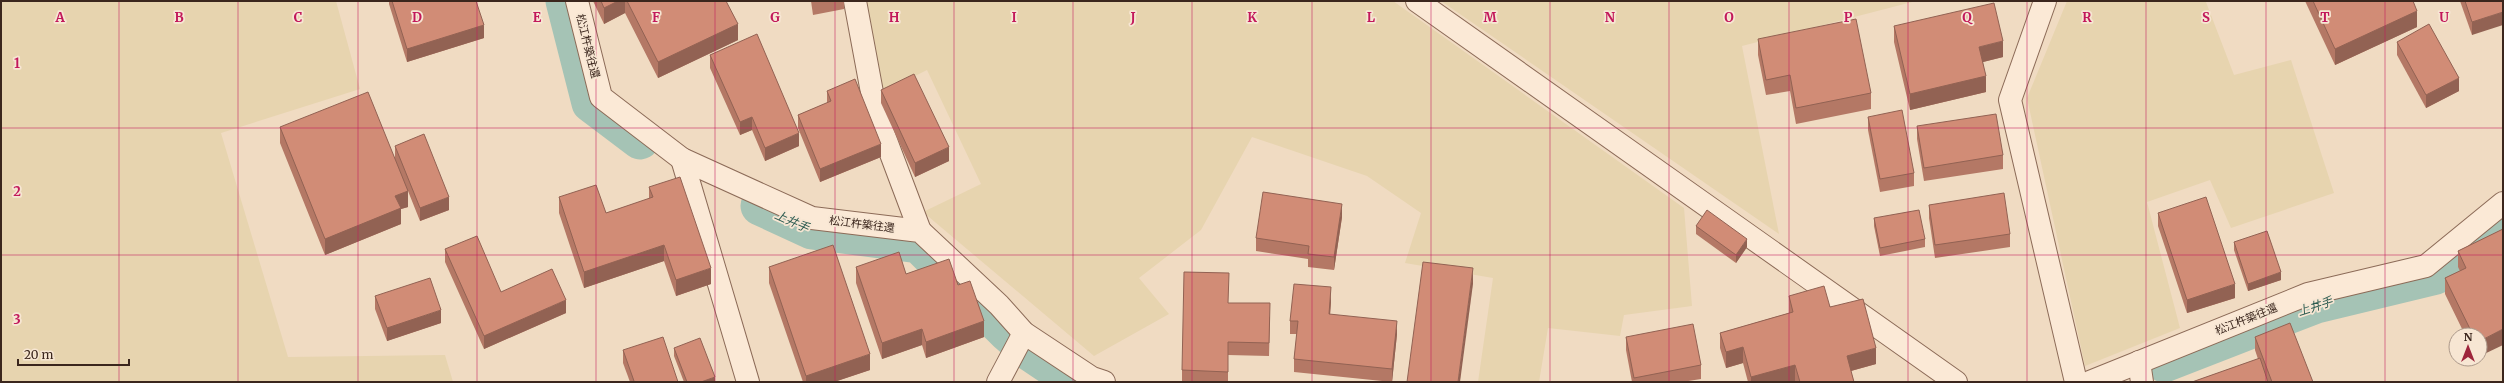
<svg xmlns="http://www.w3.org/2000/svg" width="2504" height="383" font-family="Merriweather,'Noto Sans JP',serif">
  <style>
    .farmland { fill: #e7d4af }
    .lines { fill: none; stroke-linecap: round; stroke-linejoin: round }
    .canal { stroke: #a5c3b5; stroke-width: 39 }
    .minor-casing { stroke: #8c6b58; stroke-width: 24 }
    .minor { stroke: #fbe9d6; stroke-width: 22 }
    .wall { fill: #b47865 }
    .shaded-wall { fill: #926253 }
    .building { fill: #d18c76; stroke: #926253 }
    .grid { fill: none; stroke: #c2185b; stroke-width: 1; stroke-opacity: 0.55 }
    .labels { text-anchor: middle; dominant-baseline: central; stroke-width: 3.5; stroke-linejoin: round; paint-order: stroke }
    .street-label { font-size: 11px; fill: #3b261d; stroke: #f7e6d3 }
    .water-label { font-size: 12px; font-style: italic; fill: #2c5b50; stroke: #f7e6d3 }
    .grid-label { font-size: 13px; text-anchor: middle; font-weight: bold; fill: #c2185b; stroke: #f7e6d3; stroke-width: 3.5; stroke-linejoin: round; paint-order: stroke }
  </style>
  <rect width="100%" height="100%" fill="#f0dbc2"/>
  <g class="farmland">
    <polygon points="1,1 336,1 360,89 221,133 288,357 445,355 453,382 1,382"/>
    <polygon points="866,1 1393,1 1684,208 1692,306 1624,315 1620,336 1548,328 1539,382 1478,382 1493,278 1405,263 1421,213 1367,176 1252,137 1201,230 1139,278 1169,314 1094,356 923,212 981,184 927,70 883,92"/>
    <polygon points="1441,1 1916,1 1742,46 1779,234"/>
    <polygon points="2067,1 2206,2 2234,75 2291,60 2334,193 2231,228 2210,180 2147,202 2180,328 2085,366 2027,98"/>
  </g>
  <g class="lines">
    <g class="canal">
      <polyline points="565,1 591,103 640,140"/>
      <polyline points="760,206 812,230 919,244 1007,332 1029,351 1075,382"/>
      <polyline points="2164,363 2316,304 2436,275 2503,220"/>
    </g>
    <defs>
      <g id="minor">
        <polyline points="577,1 601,97 682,159 812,218 920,231 999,305 1024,333 1092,378 1104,382"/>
        <polyline points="855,1 876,114 920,231"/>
        <polyline points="1417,1 1956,382"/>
        <polyline points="2045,1 2010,100 2076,382"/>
        <polyline points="682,159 748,382"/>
        <polyline points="2139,362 2142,382"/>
        <polyline points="998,382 1024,333"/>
        <polyline points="2090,382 2308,294 2426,266 2503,203"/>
      </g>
    </defs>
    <use href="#minor" class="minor-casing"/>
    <use href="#minor" class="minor"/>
  </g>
  <g class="wall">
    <polygon points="389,1 476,1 484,38 407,62 389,4"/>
    <polygon points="593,1 726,1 738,40 658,78 625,13 604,24"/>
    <polygon points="811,1 844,1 844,9 813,15"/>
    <polygon points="2305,1 2413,1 2417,27 2335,65"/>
    <polygon points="2460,1 2503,1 2472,35"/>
    <polygon points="1894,26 2003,57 1983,62 1986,92 1910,110 1894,42"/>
    <polygon points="1758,39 1871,93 1871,109 1796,124 1790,91 1766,95 1758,55"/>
    <polygon points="2397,42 2459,91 2426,108 2397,55"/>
    <polygon points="710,55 799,146 765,161 752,130 740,135 710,68"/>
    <polygon points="881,90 949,161 915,177 881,103"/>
    <polygon points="827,91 881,157 820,182 798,128 798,115 827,103"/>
    <polygon points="1868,117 1914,173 1914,186 1880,192 1868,130"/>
    <polygon points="1917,126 2003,155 2003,169 1924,181 1917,139"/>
    <polygon points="280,127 395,158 395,146 449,210 420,221 408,191 408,207 401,209 401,224 325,255 280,143"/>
    <polygon points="649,187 711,284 676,296 664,261 584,288 559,213 559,197 606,213 649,199"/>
    <polygon points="1929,205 2010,234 2010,247 1935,258 1929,218"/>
    <polygon points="2158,213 2235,298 2187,313 2158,226"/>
    <polygon points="1342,217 1334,270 1308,267 1308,259 1256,251 1256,238"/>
    <polygon points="1874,218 1925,239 1925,247 1880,256 1874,226"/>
    <polygon points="1696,226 1747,247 1736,263 1696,234"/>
    <polygon points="2503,229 2480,335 2465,335 2445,294 2445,278 2460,271 2458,267 2458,251"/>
    <polygon points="2234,242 2281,280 2248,291 2234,250"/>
    <polygon points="445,249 501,292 566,313 484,349 445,262"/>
    <polygon points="769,267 870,370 834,382 803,382 769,283"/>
    <polygon points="856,267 906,274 958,285 984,337 926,358 922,345 882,359 856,283"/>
    <polygon points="375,296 441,323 387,341 375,309"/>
    <polygon points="1789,296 1830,307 1876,364 1851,371 1854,382 1795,382 1795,381 1791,382 1748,382 1743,363 1726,368 1720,348 1720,333 1789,313"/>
    <polygon points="1331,301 1330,315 1397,334 1392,382 1294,372 1294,359 1297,334 1290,334 1290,321"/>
    <polygon points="1228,303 1270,317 1269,356 1228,355 1228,382 1182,382 1182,370"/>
    <polygon points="1626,337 1701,365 1701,379 1682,382 1632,382 1626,350"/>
    <polygon points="2255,337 2313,382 2192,382 2258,359 2255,350"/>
    <polygon points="674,348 715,382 684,382 674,356"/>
    <polygon points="623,350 678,382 630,382 623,363"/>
  </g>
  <g class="shaded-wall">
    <polygon points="618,1 625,1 625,13 604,24 604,8"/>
    <polygon points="2417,11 2417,27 2335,65 2335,49"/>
    <polygon points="2503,12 2503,25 2472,35 2472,22"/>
    <polygon points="738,24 738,40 658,78 658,62"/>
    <polygon points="484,25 484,38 407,62 407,49"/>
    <polygon points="2003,41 2003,57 1979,63 1979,47"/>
    <polygon points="1986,76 1986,92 1910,110 1910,94"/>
    <polygon points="2459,78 2459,91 2426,108 2426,95"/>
    <polygon points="752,117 752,130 740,135 740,122"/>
    <polygon points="799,133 799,146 765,161 765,148"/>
    <polygon points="881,144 881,157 820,182 820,169"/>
    <polygon points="949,147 949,161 915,177 915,163"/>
    <polygon points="408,191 408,207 401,209 401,224 325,255 325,239 395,196"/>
    <polygon points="449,197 449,210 420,221 420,208"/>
    <polygon points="1342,204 1342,217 1334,270 1334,257"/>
    <polygon points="1747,239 1747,247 1736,263 1736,255"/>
    <polygon points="664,245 664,261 584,288 584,272"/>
    <polygon points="711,268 711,284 676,296 676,280"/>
    <polygon points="1473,268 1473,284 1460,382 1458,382"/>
    <polygon points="2281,272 2281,280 2248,291 2248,284"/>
    <polygon points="2235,284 2235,298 2187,313 2187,300"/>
    <polygon points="1331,287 1331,301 1329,328 1329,314"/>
    <polygon points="566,300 566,313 484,349 484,336"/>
    <polygon points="441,310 441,323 387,341 387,328"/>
    <polygon points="984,321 984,337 926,358 926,342"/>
    <polygon points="1397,321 1397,334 1392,382 1392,369"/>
    <polygon points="922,329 922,345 882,359 882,343"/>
    <polygon points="2503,329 2503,345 2480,356 2480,341"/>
    <polygon points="1743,347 1743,363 1726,368 1726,352"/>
    <polygon points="1876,348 1876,364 1847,372 1847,356"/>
    <polygon points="870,354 870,370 834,382 806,382 806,376"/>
    <polygon points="1795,365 1795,381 1791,382 1751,382 1751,377"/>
    <polygon points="715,377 715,382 701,382"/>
  </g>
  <g class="building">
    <polygon points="392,1 476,1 484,25 407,49"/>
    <polygon points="601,1 618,1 604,8"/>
    <polygon points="627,1 726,1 738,24 658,62"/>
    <polygon points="2313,1 2413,1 2417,11 2335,49"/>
    <polygon points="2465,1 2503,1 2503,12 2472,22"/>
    <polygon points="1994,3 2003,41 1979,47 1986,76 1910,94 1894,26"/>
    <polygon points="1856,19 1871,93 1796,108 1790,75 1766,80 1758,39"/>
    <polygon points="2429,24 2459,78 2426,95 2397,42"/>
    <polygon points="757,34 799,133 765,148 752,117 740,122 710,55"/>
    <polygon points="914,74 949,147 915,163 881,90"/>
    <polygon points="855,79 881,144 820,169 798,115 831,101 827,91"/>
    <polygon points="368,92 408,191 395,196 401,208 325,239 280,127"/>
    <polygon points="1902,110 1914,173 1880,179 1868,117"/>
    <polygon points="1996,114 2003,155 1924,168 1917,126"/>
    <polygon points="424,134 449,197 420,208 395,146"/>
    <polygon points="680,177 711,268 676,280 664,245 584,272 559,197 596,185 606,213 653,197 649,187"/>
    <polygon points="1263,192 1342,204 1334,257 1308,254 1309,246 1256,238"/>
    <polygon points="2004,193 2010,234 1935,245 1929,205"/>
    <polygon points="2206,197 2235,284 2187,300 2158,213"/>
    <polygon points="1707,210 1747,239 1736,255 1696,226"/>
    <polygon points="1919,210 1925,239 1880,248 1874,218"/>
    <polygon points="2503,229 2503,329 2480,341 2480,335 2473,335 2445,278 2466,268 2458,251"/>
    <polygon points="2267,231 2281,272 2248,284 2234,242"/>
    <polygon points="477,236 501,292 552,269 566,300 484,336 445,249"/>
    <polygon points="833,245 870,354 806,376 769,267"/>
    <polygon points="899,252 906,274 949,259 958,285 970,281 984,321 926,342 922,329 882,343 856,267"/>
    <polygon points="1423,262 1473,268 1458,382 1407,382"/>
    <polygon points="1184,272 1229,273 1228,303 1270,303 1269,343 1228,342 1228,372 1182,370"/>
    <polygon points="430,278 441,310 387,328 375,296"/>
    <polygon points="1294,284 1331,287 1329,314 1397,321 1392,369 1294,359 1298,321 1290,321"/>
    <polygon points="1824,286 1830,307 1863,299 1876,348 1847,356 1854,382 1800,382 1795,365 1751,377 1743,347 1726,352 1720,333 1793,312 1789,296"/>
    <polygon points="2290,323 2313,382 2272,382 2255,337"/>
    <polygon points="1693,324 1701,365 1634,378 1626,337"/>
    <polygon points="663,337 678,382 632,382 634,381 623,350"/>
    <polygon points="700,338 715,377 701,382 687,382 674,348"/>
    <polygon points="2260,358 2268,382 2192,382"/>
  </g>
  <path class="grid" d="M119 1V382M238 1V382M358 1V382M477 1V382M596 1V382M715 1V382M835 1V382M954 1V382M1073 1V382M1192 1V382M1312 1V382M1431 1V382M1550 1V382M1669 1V382M1789 1V382M1908 1V382M2027 1V382M2146 1V382M2266 1V382M2385 1V382M1 128H2503M1 255H2503"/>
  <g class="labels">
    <g class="street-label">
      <text transform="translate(588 46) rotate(76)">松江杵築往還</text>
      <text transform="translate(862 224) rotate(7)">松江杵築往還</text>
      <text transform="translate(2246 319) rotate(-22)">松江杵築往還</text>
    </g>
    <g class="water-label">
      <text transform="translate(792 221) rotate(24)">上井手</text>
      <text transform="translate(2315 306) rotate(-18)">上井手</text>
    </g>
  </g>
  <g class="grid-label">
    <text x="60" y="22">A</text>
    <text x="179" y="22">B</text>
    <text x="298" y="22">C</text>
    <text x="417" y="22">D</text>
    <text x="537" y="22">E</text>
    <text x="656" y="22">F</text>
    <text x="775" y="22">G</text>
    <text x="894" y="22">H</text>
    <text x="1014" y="22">I</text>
    <text x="1133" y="22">J</text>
    <text x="1252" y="22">K</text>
    <text x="1371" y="22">L</text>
    <text x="1490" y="22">M</text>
    <text x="1610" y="22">N</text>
    <text x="1729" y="22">O</text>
    <text x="1848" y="22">P</text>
    <text x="1967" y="22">Q</text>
    <text x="2087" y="22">R</text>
    <text x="2206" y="22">S</text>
    <text x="2325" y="22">T</text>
    <text x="2444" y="22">U</text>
    <text x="17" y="68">1</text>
    <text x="17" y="196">2</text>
    <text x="17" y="324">3</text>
  </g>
  <rect width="2504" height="383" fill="none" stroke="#3b261d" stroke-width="4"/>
  <g transform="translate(2468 347)"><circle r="19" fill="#f7e6d3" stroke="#ac998a"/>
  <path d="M0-3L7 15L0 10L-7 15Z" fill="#9e253b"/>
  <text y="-6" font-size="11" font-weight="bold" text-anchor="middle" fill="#3b261d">N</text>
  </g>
  <path d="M18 359v6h111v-6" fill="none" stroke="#3b261d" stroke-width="2"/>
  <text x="24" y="359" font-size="12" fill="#3b261d" stroke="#f7e6d3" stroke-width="3" paint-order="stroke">20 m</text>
</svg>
